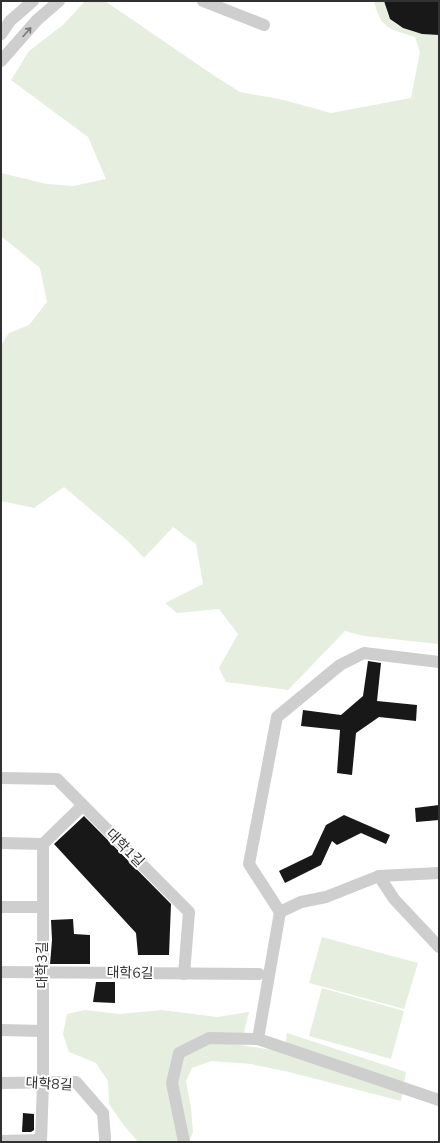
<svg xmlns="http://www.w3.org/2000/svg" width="440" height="1143" font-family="'Nunito Sans','Noto Sans KR',sans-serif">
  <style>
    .green { fill: #e6eedf }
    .building { fill: #181818 }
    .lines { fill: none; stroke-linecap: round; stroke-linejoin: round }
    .minor { stroke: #cecece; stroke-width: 12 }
    .oneway { stroke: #787878 }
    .labels { text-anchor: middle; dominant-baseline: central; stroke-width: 4; stroke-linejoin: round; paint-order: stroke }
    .street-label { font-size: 14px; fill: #313131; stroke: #fff }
  </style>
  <rect width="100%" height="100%" fill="#fff"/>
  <g class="green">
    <path d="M85 1H105L216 77 240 92 284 100 331 113 411 98 420 52 415 37C389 28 381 30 374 1H384C386 6 387 15 390 19 402 32 423 34 439 35V644L364 636 345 631 288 690 226 682 219 668 238 634 219 609 177 613 165 603 203 584 196 544 173 527 144 558 128 541 64 487 34 508 1 501V345L9 333 29 325 47 302 40 268 1 236V173L47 184 73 186 106 179 88 137 11 80 29 51 64 24Z"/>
    <polygon points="322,937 418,963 404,1009 309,983"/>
    <polygon points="322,988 404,1011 391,1059 309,1036"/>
    <polygon points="85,1010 120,1014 162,1010 217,1017 249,1012 241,1045 284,1052 287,1033 406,1072 401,1101 289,1072 251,1064 211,1061 192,1068 186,1081 191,1108 193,1132 189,1142 138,1142 122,1123 109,1104 108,1081 96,1063 69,1052 63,1034 67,1014"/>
  </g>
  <g class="building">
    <polygon points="384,1 439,1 439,35 422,34 403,28 390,19"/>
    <polygon points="368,661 381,663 377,701 417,705 416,721 379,717 356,733 352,775 337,773 340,730 301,726 303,710 341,715 363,696"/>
    <polygon points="439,805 439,820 416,822 415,808"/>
    <polygon points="344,815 390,835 386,844 361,833 337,845 332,841 321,865 285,883 279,871 312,855 326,825"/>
    <polygon points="84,816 171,904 169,955 138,955 136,933 54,844"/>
    <polygon points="73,919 74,934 90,935 90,964 50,964 52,940 51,920"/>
    <polygon points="96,982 115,982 115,1003 93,1002"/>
    <polygon points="23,1113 34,1114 34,1130 31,1132 22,1132"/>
  </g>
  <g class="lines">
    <g class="minor">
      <polyline points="203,1 264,25"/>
      <polyline points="1,34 10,21 33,1"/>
      <polyline points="1,61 37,20 59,1"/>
      <polyline points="439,662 364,653 340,665 277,717 249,864 280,912 258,1039 439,1100"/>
      <polyline points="1,778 57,779 189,912 184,974"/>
      <polyline points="1,843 43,844"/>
      <polyline points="379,876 394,899 439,947"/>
      <polyline points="1,907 42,907"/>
      <polyline points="280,912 301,902 326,897 379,876 439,873"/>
      <polyline points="1,972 259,974"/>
      <polyline points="1,1030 43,1031"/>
      <polyline points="1,1083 76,1082 103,1113 105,1138 105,1142"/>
      <polyline points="1,1141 41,1140"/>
      <polyline points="41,1142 43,1082 43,844 82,806"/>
      <polyline points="184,1142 172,1083 179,1053 209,1038 258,1039"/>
    </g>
  </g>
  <defs><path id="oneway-shaft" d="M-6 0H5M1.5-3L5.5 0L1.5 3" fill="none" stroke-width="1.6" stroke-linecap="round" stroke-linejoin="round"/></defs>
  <use class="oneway" href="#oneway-shaft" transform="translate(27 32) rotate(-48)"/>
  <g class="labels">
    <g class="street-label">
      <text transform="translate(125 848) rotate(45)">대학1길</text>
      <text transform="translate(42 965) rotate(-90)">대학3길</text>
      <text transform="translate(130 973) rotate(1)">대학6길</text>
      <text transform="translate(49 1084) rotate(3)">대학8길</text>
    </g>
  </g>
  <rect width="440" height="1143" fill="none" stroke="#313131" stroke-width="4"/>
</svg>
